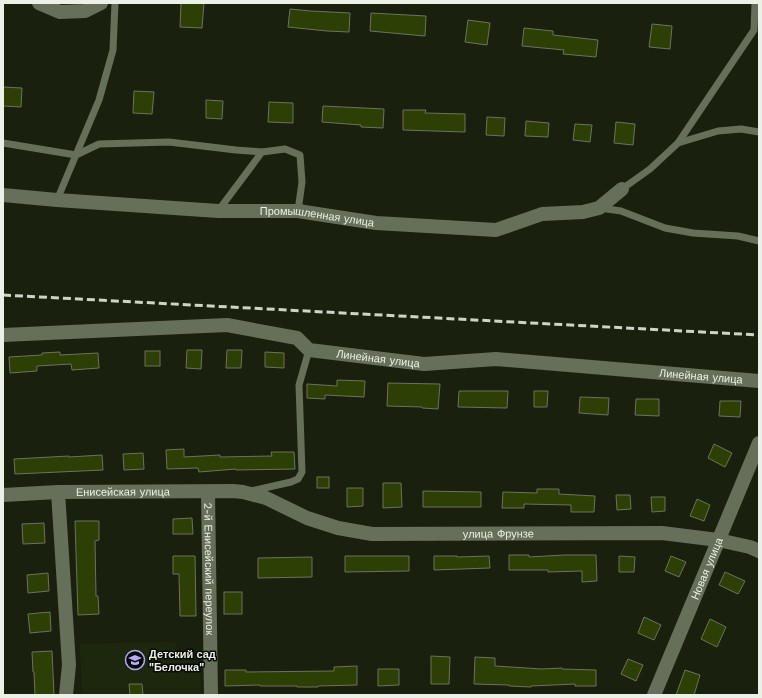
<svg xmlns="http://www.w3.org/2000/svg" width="762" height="698" font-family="'Work Sans',sans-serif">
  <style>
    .built { fill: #1d270d }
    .building { fill: #2d3f05; stroke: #6a735d }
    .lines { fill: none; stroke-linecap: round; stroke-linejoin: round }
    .lane { stroke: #666f59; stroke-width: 7 }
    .street { stroke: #666f59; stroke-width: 14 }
    .rail { stroke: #ced4c6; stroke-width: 3; stroke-dasharray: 8 4; stroke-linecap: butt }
    .labels { text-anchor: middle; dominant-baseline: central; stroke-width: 3; stroke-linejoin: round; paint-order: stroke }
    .street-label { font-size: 11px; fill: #ebf1e4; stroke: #060903 }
    .poi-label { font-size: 11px; font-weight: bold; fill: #ebf1e4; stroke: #060903; text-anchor: start }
  </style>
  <rect width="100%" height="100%" fill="#19210e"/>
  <polygon class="built" points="175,642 177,649 200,670 201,695 82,695 80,644"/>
  <g class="building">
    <polygon points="181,3 204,3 202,28 180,27"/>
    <polygon points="290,9 311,11 350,13 349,32 327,31 288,27"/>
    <polygon points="371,13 426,16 425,36 370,31"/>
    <polygon points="468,20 490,23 487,45 465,42"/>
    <polygon points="652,24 672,26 670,49 649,47"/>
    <polygon points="524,28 553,31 553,35 598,40 596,57 563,54 564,50 522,46"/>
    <polygon points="3,87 22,88 21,107 3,106"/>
    <polygon points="134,91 154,92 152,114 133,113"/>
    <polygon points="206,100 223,101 222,119 206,118"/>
    <polygon points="269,102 293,103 293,123 268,122"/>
    <polygon points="323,106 384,109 383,128 361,127 361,125 322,122"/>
    <polygon points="403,110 426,110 425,113 465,114 465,132 403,130"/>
    <polygon points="487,117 505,118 504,136 486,135"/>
    <polygon points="526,121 549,123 548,137 525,136"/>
    <polygon points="616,122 635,124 633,145 614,143"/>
    <polygon points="575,124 592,125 590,142 573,140"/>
    <polygon points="187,350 202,350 201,369 186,368"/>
    <polygon points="227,350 242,350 241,368 226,368"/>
    <rect x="145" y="351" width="15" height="15"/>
    <polygon points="60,352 60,355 98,353 99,368 72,370 71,364 37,366 37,371 10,373 9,357 42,355 42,353"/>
    <polygon points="265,352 284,353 284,368 265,367"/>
    <polygon points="337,380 365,381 364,397 325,395 325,399 307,398 307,384 337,386"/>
    <polygon points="388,383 440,384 438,409 422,408 422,407 387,406"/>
    <polygon points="459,391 508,391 507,408 458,407"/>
    <polygon points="534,391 548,391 547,407 534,407"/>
    <polygon points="580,397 609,398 608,415 579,413"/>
    <polygon points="636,399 659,399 659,416 635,415"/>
    <polygon points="720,401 741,401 740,417 719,416"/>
    <polygon points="714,444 732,453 725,467 708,458"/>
    <polygon points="184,449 184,457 220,455 220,457 272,456 271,452 294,452 295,469 236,470 236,469 199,472 198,468 167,469 166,450"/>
    <polygon points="143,453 144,469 124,470 123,454"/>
    <polygon points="102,455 103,470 15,474 14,459 69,456 69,457"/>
    <rect x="317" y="477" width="12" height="11"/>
    <polygon points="383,483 401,483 402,507 383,508"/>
    <polygon points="347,488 363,488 363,506 347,507"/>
    <polygon points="537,489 559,489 559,494 595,496 594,512 571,512 571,505 524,504 524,508 502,508 503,492 537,493"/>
    <polygon points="423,491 481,492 481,507 423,507"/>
    <polygon points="616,495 630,495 631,509 617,510"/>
    <polygon points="651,497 665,497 665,511 652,512"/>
    <polygon points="697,499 710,505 704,521 690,516"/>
    <polygon points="192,518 193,534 173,534 173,519"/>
    <polygon points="75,521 99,521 99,540 95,541 96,596 98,596 99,614 78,615"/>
    <polygon points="44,523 45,543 23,544 22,524"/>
    <polygon points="509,555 529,555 529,557 564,555 596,555 597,581 582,582 582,571 548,572 548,570 509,570"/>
    <polygon points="173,556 195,556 196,616 180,616 179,574 173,574"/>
    <polygon points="345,556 409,556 409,571 345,572"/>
    <polygon points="434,556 457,556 457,557 489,556 490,568 434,570"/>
    <polygon points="619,556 635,557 634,572 619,572"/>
    <polygon points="671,556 686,562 679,577 665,571"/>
    <polygon points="312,557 312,577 258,578 258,558"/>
    <polygon points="725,572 745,581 738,594 719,585"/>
    <polygon points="48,573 49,591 28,593 27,575"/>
    <rect x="224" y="592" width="18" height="22"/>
    <polygon points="50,612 51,631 30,633 28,614"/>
    <polygon points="644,617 661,625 654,640 638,633"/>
    <polygon points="710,619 726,627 717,647 701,639"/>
    <polygon points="52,651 54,695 35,695 34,672 33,672 32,652"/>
    <polygon points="431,656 450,657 449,684 431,684"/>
    <polygon points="475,657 495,658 495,666 542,669 562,668 562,669 596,670 596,686 575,686 575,684 531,686 531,687 509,686 509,685 474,684"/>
    <polygon points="628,659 643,665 636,681 621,674"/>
    <polygon points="357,666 357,685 318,686 318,687 297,687 297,686 260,686 260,685 225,686 225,670 246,670 246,672 334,671 334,667"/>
    <polygon points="378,669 399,669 399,685 378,686"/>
    <polygon points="685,670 700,675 694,695 676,695"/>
    <polygon points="129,684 142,684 143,695 130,695"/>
  </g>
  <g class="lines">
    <g class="lane">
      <polyline points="3,143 76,155 99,144 169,142 236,150 262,152"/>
      <polyline points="678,143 718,131 741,129 759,132"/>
      <polyline points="622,189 650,169 678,143 754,30 755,3"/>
      <polyline points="57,200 99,100 113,50 115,3"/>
      <polyline points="600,208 621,211 665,228 693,233 738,236 759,241"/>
      <polyline points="218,211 262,152 285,149 300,155 302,182 298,211"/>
      <polyline points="251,491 291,482 298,479 302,472 299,385 309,350"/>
    </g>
    <g class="street">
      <polyline points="39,3 60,12 85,11 101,3"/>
      <path id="s1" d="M3 195 57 200 218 211H298L376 223 496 230 542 214 583 212 599 208 622 189"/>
      <path id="s2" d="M3 335 227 325 297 338 309 350 424 364 496 359 759 381"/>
      <polyline points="58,492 69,665 66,695"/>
      <path id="s3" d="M208 492 211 695"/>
      <path id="s4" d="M3 495 58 492 233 491 243 492 266 498 307 518 338 528 372 534 662 533 718 540 750 547 759 551"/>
      <path id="s5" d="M654 695 759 443"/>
    </g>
    <polyline class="rail" points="3,295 759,335"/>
  </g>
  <defs>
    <symbol id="school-ring" viewBox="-11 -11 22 22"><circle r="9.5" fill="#060903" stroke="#b4acf9" stroke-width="1.5"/><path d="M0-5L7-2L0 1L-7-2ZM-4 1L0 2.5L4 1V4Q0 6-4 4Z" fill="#b4acf9"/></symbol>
  </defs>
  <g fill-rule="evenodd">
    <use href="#school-ring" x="124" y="649" width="22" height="22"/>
  </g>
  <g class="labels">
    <g class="street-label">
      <text stroke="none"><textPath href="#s1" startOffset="315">Промышленная улица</textPath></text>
      <text stroke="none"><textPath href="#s2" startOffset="382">Линейная улица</textPath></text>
      <text stroke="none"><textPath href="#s2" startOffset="706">Линейная улица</textPath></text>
      <text stroke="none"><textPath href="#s4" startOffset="120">Енисейская улица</textPath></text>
      <text stroke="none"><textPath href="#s4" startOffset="503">улица Фрунзе</textPath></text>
      <text stroke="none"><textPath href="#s3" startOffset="77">2-й Енисейский переулок</textPath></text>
      <text stroke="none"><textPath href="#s5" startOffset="137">Новая улица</textPath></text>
    </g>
    <g class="poi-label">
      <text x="149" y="654">Детский сад<tspan x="149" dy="13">"Белочка"</tspan></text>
    </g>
  </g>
  <rect width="762" height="698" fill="none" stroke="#ebf1e4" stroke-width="8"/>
</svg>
